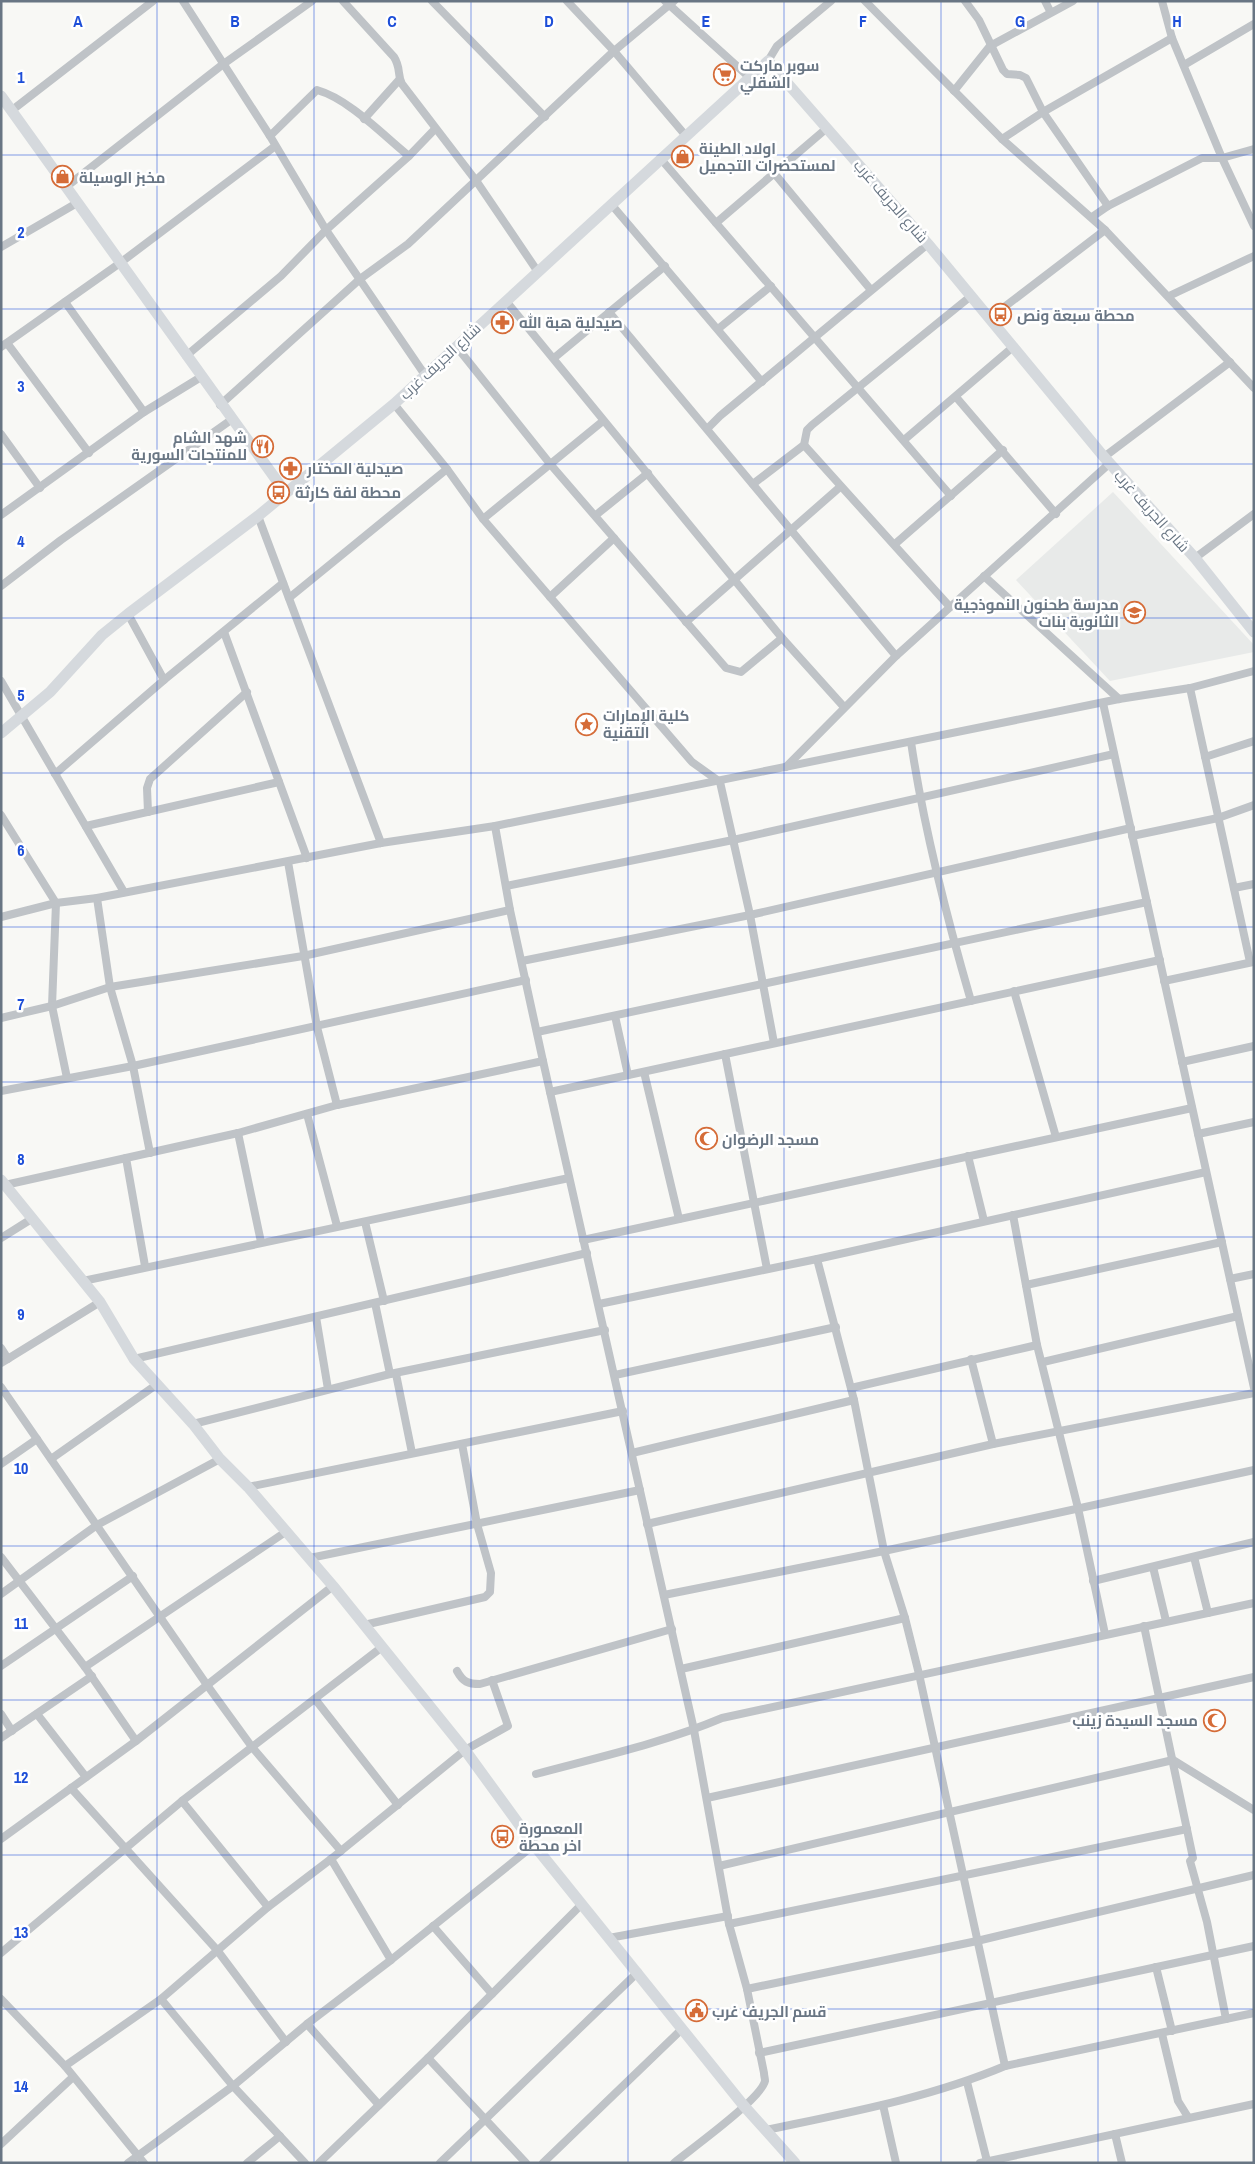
<svg xmlns="http://www.w3.org/2000/svg" width="1255" height="2164" font-family="'Archivo Narrow',Cairo,sans-serif">
  <style>
    .built { fill: #e8eae9 }
    .lines { fill: none; stroke-linecap: round; stroke-linejoin: round }
    .street { stroke: #bfc3c7; stroke-width: 8 }
    .secondary { stroke: #d5d9dd; stroke-width: 11 }
    .grid { fill: none; stroke: #1d4ed8; stroke-width: 1; stroke-opacity: 0.55 }
    .labels { text-anchor: middle; dominant-baseline: central; stroke-width: 5; stroke-linejoin: round; paint-order: stroke }
    .poi-label { font-size: 15px; font-weight: bold; fill: #697684; stroke: #fff; text-anchor: start }
    .street-label { font-size: 15px; fill: #697684; stroke: #fff }
    .grid-label { font-size: 16px; text-anchor: middle; font-weight: bold; fill: #1d4ed8; stroke: #fff; stroke-width: 5; stroke-linejoin: round; paint-order: stroke }
  </style>
  <rect width="100%" height="100%" fill="#f8f8f5"/>
  <polygon class="built" points="1113,492 1254,645 1254,652 1110,681 1016,580"/>
  <g class="lines">
    <g class="street">
      <polyline points="183,1 270,136 326,230 425,375"/>
      <path d="M343 1 394 57C401 68 397 74 402 84L477 182 538 272"/>
      <polyline points="432,1 545,117"/>
      <polyline points="567,1 614,51 686,136"/>
      <polyline points="665,1 749,77"/>
      <polyline points="865,1 1002,139 1105,230 1254,388"/>
      <polyline points="965,1 979,20 1003,70 1007,74 1020,75 1026,78 1043,112 1108,206"/>
      <polyline points="1045,1 1050,11"/>
      <polyline points="1162,1 1172,38 1222,158 1254,226"/>
      <polyline points="768,61 777,46 831,1"/>
      <polyline points="1184,65 1254,24"/>
      <polyline points="954,91 990,46 1073,1"/>
      <polyline points="11,111 153,1"/>
      <polyline points="364,119 399,80"/>
      <path d="M270 136 317 90C349 99 383 135 409 156"/>
      <polyline points="1002,139 1043,112 1172,38"/>
      <polyline points="660,158 951,496"/>
      <polyline points="774,173 871,290"/>
      <polyline points="66,187 222,65 312,1"/>
      <polyline points="611,204 762,382"/>
      <polyline points="1092,217 1108,206 1202,158 1222,158 1254,149"/>
      <polyline points="716,223 827,128"/>
      <polyline points="1,247 77,203"/>
      <polyline points="1169,296 1254,256"/>
      <polyline points="506,301 782,638 844,707"/>
      <polyline points="65,302 144,412"/>
      <polyline points="609,312 896,656"/>
      <polyline points="990,318 1105,230"/>
      <polyline points="718,329 771,286"/>
      <polyline points="7,343 89,453"/>
      <polyline points="456,346 551,465 726,668 741,672 782,638"/>
      <polyline points="1,347 120,263 274,147"/>
      <polyline points="186,356 281,276 326,230 409,156 435,129"/>
      <polyline points="554,358 665,266"/>
      <polyline points="956,397 1056,514"/>
      <polyline points="394,404 447,469 483,519 692,762 720,782 750,915 774,1043"/>
      <polyline points="220,405 360,279 408,244 614,51 674,1"/>
      <path d="M708 428 720 416C789 359 858 301 928 244"/>
      <polyline points="1,434 40,488"/>
      <polyline points="904,440 1013,347"/>
      <polyline points="804,445 950,607"/>
      <polyline points="1104,457 1230,362"/>
      <polyline points="753,484 804,445 807,430 812,425 971,296"/>
      <polyline points="1,515 144,412 201,377"/>
      <polyline points="596,515 648,473"/>
      <polyline points="258,516 381,843"/>
      <polyline points="483,519 603,421"/>
      <polyline points="895,544 1003,450"/>
      <polyline points="1195,558 1254,514"/>
      <polyline points="984,576 1119,699"/>
      <polyline points="1,586 61,540 231,420"/>
      <polyline points="550,597 614,538"/>
      <polyline points="289,598 447,469"/>
      <polyline points="128,614 164,680"/>
      <polyline points="686,622 840,487"/>
      <polyline points="224,632 307,858"/>
      <polyline points="1,681 124,892"/>
      <polyline points="1190,688 1250,962"/>
      <polyline points="1103,703 1254,1388"/>
      <path d="M911 742C924 830 946 915 971 1001"/>
      <polyline points="1205,757 1254,741"/>
      <polyline points="786,767 896,656 1110,463"/>
      <polyline points="55,774 164,680 283,583"/>
      <polyline points="148,812 147,788 150,779 247,692"/>
      <polyline points="1,815 56,903 52,1006 67,1078"/>
      <polyline points="86,826 279,782"/>
      <path d="M495 826 510 910 543 1061 694 1730 729 1924 747 1989 764 2073C764 2076 765 2078 765 2081 761 2099 691 2149 674 2163"/>
      <polyline points="1132,836 1218,818 1254,805"/>
      <polyline points="288,862 317,1027 337,1105"/>
      <polyline points="506,886 733,840 1114,754"/>
      <polyline points="1234,888 1254,884"/>
      <polyline points="97,898 110,987 133,1066 150,1153"/>
      <polyline points="1,917 56,903 97,898 381,843 495,826 1119,699 1190,688 1254,671"/>
      <polyline points="522,961 750,915 1131,828"/>
      <polyline points="1164,981 1253,962"/>
      <polyline points="1014,991 1056,1137"/>
      <polyline points="615,1016 628,1075"/>
      <polyline points="1,1018 52,1006 110,987 303,956 510,910"/>
      <polyline points="537,1032 1147,902"/>
      <polyline points="725,1054 767,1269"/>
      <polyline points="1182,1062 1254,1046"/>
      <polyline points="644,1072 679,1219"/>
      <polyline points="1,1091 133,1066 526,980"/>
      <polyline points="550,1092 1160,960"/>
      <polyline points="307,1114 337,1226"/>
      <polyline points="238,1133 261,1242"/>
      <polyline points="1198,1134 1254,1122"/>
      <polyline points="968,1156 984,1221"/>
      <polyline points="126,1158 145,1266"/>
      <polyline points="5,1185 238,1133 337,1105 543,1061"/>
      <polyline points="1013,1215 1037,1345 1078,1508 1105,1634"/>
      <polyline points="365,1222 384,1301"/>
      <polyline points="1,1238 33,1218"/>
      <polyline points="583,1240 1192,1108"/>
      <polyline points="817,1259 854,1400 884,1551 905,1618 919,1674 1005,2066"/>
      <polyline points="1230,1279 1254,1274"/>
      <polyline points="83,1281 569,1178"/>
      <polyline points="1026,1285 1222,1242"/>
      <polyline points="375,1303 390,1374"/>
      <polyline points="599,1304 817,1259 1206,1172"/>
      <polyline points="316,1317 328,1389"/>
      <polyline points="1,1348 8,1359"/>
      <polyline points="134,1359 587,1253"/>
      <polyline points="971,1359 993,1444"/>
      <polyline points="1043,1362 1238,1316"/>
      <polyline points="1,1363 100,1302"/>
      <polyline points="396,1374 412,1453"/>
      <polyline points="615,1375 836,1327"/>
      <polyline points="1,1387 207,1685 252,1747 341,1851"/>
      <polyline points="851,1388 1037,1345"/>
      <polyline points="193,1424 390,1374 605,1330"/>
      <polyline points="632,1453 854,1400"/>
      <polyline points="51,1459 156,1385"/>
      <polyline points="1,1464 37,1439"/>
      <polyline points="248,1487 623,1411"/>
      <polyline points="647,1524 993,1444 1254,1393"/>
      <polyline points="1,1557 85,1667"/>
      <polyline points="1194,1557 1208,1613"/>
      <polyline points="310,1558 640,1490"/>
      <polyline points="1153,1567 1166,1621"/>
      <polyline points="1093,1581 1254,1542"/>
      <polyline points="1,1594 97,1525 220,1459"/>
      <polyline points="664,1595 884,1551 1254,1470"/>
      <polyline points="364,1625 485,1597 490,1592 491,1573 477,1524 462,1444"/>
      <polyline points="1144,1626 1193,1858 1190,1861 1207,1922 1226,2019"/>
      <polyline points="1,1666 133,1576"/>
      <polyline points="681,1669 905,1618"/>
      <path d="M457 1671C463 1682 468 1684 480 1684L672 1629"/>
      <polyline points="315,1699 398,1805"/>
      <polyline points="1,1714 12,1731"/>
      <polyline points="37,1714 86,1777"/>
      <polyline points="1,1738 92,1676"/>
      <polyline points="136,1741 85,1667 287,1531"/>
      <path d="M536 1774C599 1757 663 1743 722 1718L1254 1603"/>
      <polyline points="71,1788 217,1950 286,2042"/>
      <polyline points="707,1798 1254,1677"/>
      <polyline points="182,1801 268,1907"/>
      <polyline points="1,1839 136,1741 333,1586"/>
      <polyline points="331,1859 391,1960"/>
      <polyline points="719,1866 1173,1760 1254,1810"/>
      <polyline points="729,1924 1187,1829"/>
      <polyline points="433,1926 492,1994"/>
      <polyline points="609,1938 728,1916"/>
      <polyline points="1,1953 182,1801 382,1647"/>
      <polyline points="1156,1967 1172,2031"/>
      <polyline points="747,1989 977,1941 1254,1875"/>
      <polyline points="1,1999 65,2066 144,2163"/>
      <polyline points="161,1999 233,2086 305,2163"/>
      <polyline points="307,2024 379,2105"/>
      <polyline points="1162,2034 1178,2101 1188,2117"/>
      <polyline points="759,2053 1254,1946"/>
      <polyline points="428,2058 526,2163"/>
      <polyline points="65,2066 161,1999 268,1907 331,1859 465,1750 508,1726 492,1680"/>
      <polyline points="967,2082 987,2161"/>
      <polyline points="883,2105 896,2163"/>
      <path d="M766 2130C847 2113 929 2098 1005 2066L1254 2013"/>
      <polyline points="1115,2134 1122,2163"/>
      <polyline points="1,2144 73,2077"/>
      <polyline points="128,2163 233,2086 307,2024 391,1960 534,1845"/>
      <polyline points="247,2163 280,2136"/>
      <polyline points="319,2163 428,2058 582,1904"/>
      <polyline points="440,2163 638,1972"/>
      <polyline points="543,2163 682,2029"/>
      <polyline points="980,2163 1254,2104"/>
    </g>
    <g class="secondary">
      <polyline points="1,96 285,492"/>
      <polyline points="1,733 50,692 102,635 128,614 258,516 394,404 768,61 928,244 1104,457 1195,558 1254,632"/>
      <polyline points="1,1180 100,1302 134,1359 193,1424 220,1459 248,1487 333,1586 465,1750 534,1845 744,2106 795,2163"/>
    </g>
  </g>
  <path class="grid" d="M157 1V2163M314 1V2163M471 1V2163M628 1V2163M784 1V2163M941 1V2163M1098 1V2163M1 155H1254M1 309H1254M1 464H1254M1 618H1254M1 773H1254M1 927H1254M1 1082H1254M1 1237H1254M1 1391H1254M1 1546H1254M1 1700H1254M1 1855H1254M1 2009H1254"/>
  <defs>
    <symbol id="supermarket-ring" viewBox="-11 -11 22 22"><circle r="9.5" fill="#fff" stroke="#d56c38" stroke-width="1.5"/><path d="M-6-5.5h2.5l.6 2H6L4.5 2H-2.5L-4.4-4H-6ZM-1.5 3.2a1.3 1.3 0 1 0 .1 0ZM3 3.2a1.3 1.3 0 1 0 .1 0Z" fill="#d56c38"/></symbol>
    <symbol id="shop-ring" viewBox="-11 -11 22 22"><circle r="9.5" fill="#fff" stroke="#d56c38" stroke-width="1.5"/><path d="M-5-2.5h2.3a2.7 3.5 0 0 1 5.4 0H5L5.5 6h-11ZM-1.5-2.5h3a1.5 2.3 0 0 0-3 0Z" fill="#d56c38"/></symbol>
    <symbol id="bus-ring" viewBox="-11 -11 22 22"><circle r="9.5" fill="#fff" stroke="#d56c38" stroke-width="1.5"/><path d="M-5-6H5V4H4V6H2V4H-2V6H-4V4H-5ZM-3.5-4V0h7V-4ZM-3.5 1.2v1.5H-2V1.2ZM2 1.2v1.5H3.5V1.2Z" fill="#d56c38"/></symbol>
    <symbol id="pharmacy-ring" viewBox="-11 -11 22 22"><circle r="9.5" fill="#fff" stroke="#d56c38" stroke-width="1.5"/><path d="M-2-6h4v4h4v4h-4v4h-4v-4h-4v-4h4Z" fill="#d56c38"/></symbol>
    <symbol id="restaurant-ring" viewBox="-11 -11 22 22"><circle r="9.5" fill="#fff" stroke="#d56c38" stroke-width="1.5"/><path d="M-5-6h1v4h1v-4h1v4h1v-4h1v5L-1.5 .5V6h-2V.5L-5-1ZM5-6V6H3V1.5H1.5Q1.5-4 5-6Z" fill="#d56c38"/></symbol>
    <symbol id="school-ring" viewBox="-11 -11 22 22"><circle r="9.5" fill="#fff" stroke="#d56c38" stroke-width="1.5"/><path d="M0-5L7-2L0 1L-7-2ZM-4 1L0 2.5L4 1V4Q0 6-4 4Z" fill="#d56c38"/></symbol>
    <symbol id="sight-ring" viewBox="-11 -11 22 22"><circle r="9.5" fill="#fff" stroke="#d56c38" stroke-width="1.5"/><path d="M0-6L1.8-2.2L6-1.7L2.9 1.2L3.7 5.4L0 3.3L-3.7 5.4L-2.9 1.2L-6-1.7L-1.8-2.2Z" fill="#d56c38"/></symbol>
    <symbol id="mosque-ring" viewBox="-11 -11 22 22"><circle r="9.5" fill="#fff" stroke="#d56c38" stroke-width="1.5"/><path d="M3.5-4.9A6 6 0 1 0 3.5 4.9A5 5 0 1 1 3.5-4.9Z" fill="#d56c38"/></symbol>
    <symbol id="civic-ring" viewBox="-11 -11 22 22"><circle r="9.5" fill="#fff" stroke="#d56c38" stroke-width="1.5"/><path d="M-.6-6.5H3V-4.5H.6V-3L4-1V1h2V6H-6V1h2V-1L-.6-3ZM-1.2 2.5V6h2.4V2.5Z" fill="#d56c38"/></symbol>
  </defs>
  <g fill-rule="evenodd">
    <use href="#supermarket-ring" x="712" y="62" width="25" height="25"/>
    <use href="#shop-ring" x="670" y="144" width="25" height="25"/>
    <use href="#shop-ring" x="50" y="164" width="25" height="25"/>
    <use href="#bus-ring" x="988" y="302" width="25" height="25"/>
    <use href="#pharmacy-ring" x="490" y="310" width="25" height="25"/>
    <use href="#restaurant-ring" x="250" y="434" width="25" height="25"/>
    <use href="#pharmacy-ring" x="278" y="456" width="25" height="25"/>
    <use href="#bus-ring" x="266" y="480" width="25" height="25"/>
    <use href="#school-ring" x="1122" y="600" width="25" height="25"/>
    <use href="#sight-ring" x="574" y="712" width="25" height="25"/>
    <use href="#mosque-ring" x="694" y="1126" width="25" height="25"/>
    <use href="#mosque-ring" x="1202" y="1708" width="25" height="25"/>
    <use href="#bus-ring" x="490" y="1824" width="25" height="25"/>
    <use href="#civic-ring" x="684" y="1998" width="25" height="25"/>
  </g>
  <g class="labels">
    <g class="poi-label">
      <text x="740" y="65">سوبر ماركت<tspan x="740" dy="17">الشقلي</tspan></text>
      <text x="699" y="148">اولاد الطينة<tspan x="699" dy="17">لمستحضرات التجميل</tspan></text>
      <text x="79" y="177">مخبز الوسيلة</text>
      <text x="1017" y="315">محطة سبعة ونص</text>
      <text x="519" y="322">صيدلية هبة الله</text>
      <text x="247" y="437" text-anchor="end">شهد الشام<tspan x="247" dy="17">للمنتجات السورية</tspan></text>
      <text x="307" y="468">صيدلية المختار</text>
      <text x="295" y="492">محطة لفة كارثة</text>
      <text x="1119" y="604" text-anchor="end">مدرسة طحنون النموذجية<tspan x="1119" dy="17">الثانوية بنات</tspan></text>
      <text x="603" y="715">كلية الإمارات<tspan x="603" dy="17">التقنية</tspan></text>
      <text x="722" y="1139">مسجد الرضوان</text>
      <text x="1198" y="1720" text-anchor="end">مسجد السيدة زينب</text>
      <text x="519" y="1828">المعمورة<tspan x="519" dy="17">اخر محطة</tspan></text>
      <text x="712" y="2011">قسم الجريف غرب</text>
    </g>
    <g class="street-label">
      <text transform="translate(891 201) rotate(49)">شارع الجريف غرب</text>
      <text transform="translate(440 361) rotate(-43)">شارع الجريف غرب</text>
      <text transform="translate(1152 511) rotate(48)">شارع الجريف غرب</text>
    </g>
  </g>
  <g class="grid-label">
    <text x="78" y="27">A</text>
    <text x="235" y="27">B</text>
    <text x="392" y="27">C</text>
    <text x="549" y="27">D</text>
    <text x="706" y="27">E</text>
    <text x="863" y="27">F</text>
    <text x="1020" y="27">G</text>
    <text x="1177" y="27">H</text>
    <text x="21" y="83">1</text>
    <text x="21" y="238">2</text>
    <text x="21" y="392">3</text>
    <text x="21" y="547">4</text>
    <text x="21" y="701">5</text>
    <text x="21" y="856">6</text>
    <text x="21" y="1010">7</text>
    <text x="21" y="1165">8</text>
    <text x="21" y="1320">9</text>
    <text x="21" y="1474">10</text>
    <text x="21" y="1629">11</text>
    <text x="21" y="1783">12</text>
    <text x="21" y="1938">13</text>
    <text x="21" y="2092">14</text>
  </g>
  <rect width="1255" height="2164" fill="none" stroke="#697684" stroke-width="5"/>
</svg>
